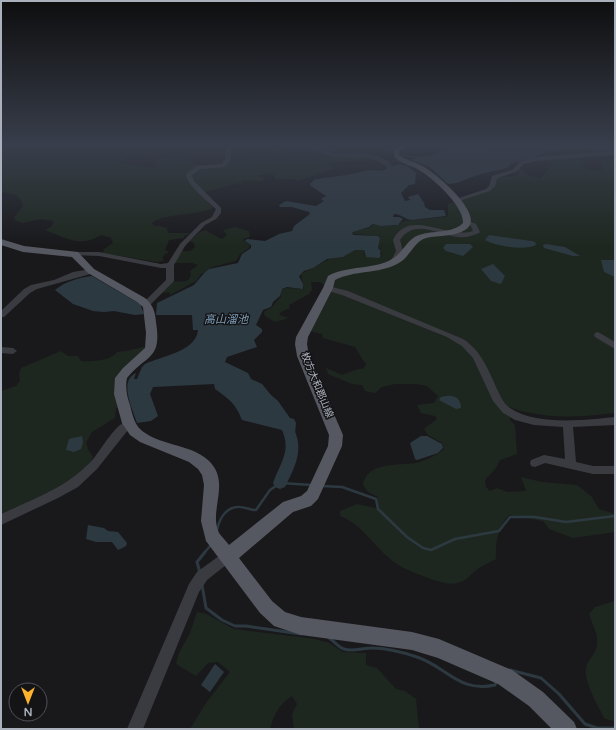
<svg xmlns="http://www.w3.org/2000/svg" width="616" height="730" font-family="'Varela Round','Noto Sans JP',sans-serif">
  <style>
    .green { fill: #1e271f }
    .water { fill: #2d3941 }
    .lines { fill: none; stroke-linecap: round; stroke-linejoin: round }
    .stream-far2 { stroke: #2d3941; stroke-width: 1 }
    .stream-far1 { stroke: #2d3941; stroke-width: 2.5 }
    .stream { stroke: #2d3941; stroke-width: 3 }
    .river { fill: #2d3941; fill-rule: evenodd }
    .minor { fill: #3a3b41; fill-rule: evenodd }
    .major { fill: #555860; fill-rule: evenodd }
    .labels { text-anchor: middle; dominant-baseline: central; stroke-width: 3; stroke-linejoin: round; paint-order: stroke }
    .street-label { font-size: 10px; fill: #aab0bc; stroke: #141417 }
    .water-label { font-size: 11px; font-style: italic; fill: #7fa0ba; stroke: #141417 }
  </style>
  <rect width="100%" height="100%" fill="#19191c"/>
  <g class="green">
    <path d="M1 144H137L140 148V152L135 156H127L120 163 153 168 159 165 152 163C163 153 178 155 192 153L195 156 188 161 196 165H222L231 155V152L253 149 255 151 252 154 271 152 270 148H279C293 154 291 160 309 151V148L298 144H404C399 146 395 150 390 152 381 156 375 154 369 161L326 162 333 167 332 169 298 181 292 179H276L272 173 256 176 265 178 262 181 243 180 240 183 208 191 201 195 213 208C195 216 164 213 152 223L154 226H159L167 228 168 233H190L184 236V238L169 240 165 250 169 252 164 255 162 258 164 259 163 261 157 262 103 253 104 249 113 243 111 238 102 235C98 236 94 239 90 240 75 245 59 235 45 230L51 227 54 221 40 219 23 223 15 220 14 217 23 206C22 196 10 191 1 193Z"/>
    <path d="M414 144H523C488 145 448 154 414 144Z"/>
    <path d="M571 149H588L591 151 577 156 585 162 582 168 593 171 601 170 604 165 600 162 615 159V413C577 417 545 420 509 407L510 420 515 425 517 454 500 460 496 468 485 480 486 487 490 491 497 488 507 492 526 491 521 477 542 482 577 485 592 497 599 509 615 514V532L573 538 549 529 543 521 509 515C498 527 495 542 496 559 489 563 481 566 475 571 471 574 468 579 463 581 453 586 443 583 434 580 417 574 401 569 388 557 371 542 361 524 340 516V511L357 504 376 508 378 497 368 492 363 485C367 461 399 466 416 463 424 461 438 455 444 449L442 443 428 435 424 429 437 419 435 416 421 413 417 405 434 403 438 396 427 386 417 384H395L382 387 375 393 365 391 362 385 352 384 328 374 326 368 342 375 358 369H363L366 365 355 347 323 338 322 334 309 331 328 293C324 282 322 282 311 282L312 290 309 294 289 305 290 308 281 312 279 315 289 318 275 322 265 316 264 313C266 309 269 310 272 307 275 304 277 300 281 297V290L286 288 304 289 301 274 329 259 343 257 355 250H364V254L366 257H382L381 250 378 247 380 236 352 234 357 230 369 228 374 224C384 228 387 224 395 226L405 221 446 217 448 216V204L491 190 495 178C503 175 510 178 518 175L519 172 517 170 519 167 530 176 540 178C546 174 546 170 552 166L551 162C543 159 538 163 531 159L551 152Z"/>
    <path d="M235 227 249 231 250 237 245 238 243 240 250 245 249 248 240 254 236 261 212 267 201 274 196 281 170 295 169 292 156 294C160 291 166 284 171 282 180 279 187 286 191 275L190 271 198 265 192 263H174L179 251H190L195 247 194 243 190 241 200 232 205 230 222 239 227 235 223 230Z"/>
    <path d="M144 347 147 348 123 372 119 405 116 409 115 418 92 432 86 443 89 451 93 457 83 472 61 488 7 511 1 514V391L16 386 20 381 19 374 21 368 61 351 68 356H78L81 361C91 362 111 361 117 352L126 351Z"/>
    <path d="M615 601V721L605 719C599 708 583 680 586 668 587 660 596 654 597 646 599 634 592 625 589 614L595 607Z"/>
    <path d="M197 612 206 614 234 629 315 639 329 643 343 652 366 653V665L377 668 396 689 405 691 416 699 419 729H294L292 714 297 704 292 696C279 704 274 715 270 729H190L206 703 230 672 218 662 208 663 196 676 176 664 179 653 190 633Z"/>
  </g>
  <g class="water">
    <path d="M528 144H615V151H596L592 148 547 151 532 158 510 164 509 167C498 171 486 172 475 176 465 179 458 184 448 184L430 167 411 160C419 155 432 158 441 151L439 148H480Z"/>
    <path d="M399 164 407 166 416 173 415 184 409 185 401 193 405 201 410 200 408 197 418 194 424 203 425 207 430 210H444L446 216 412 220C405 220 402 214 394 214L393 217H399L403 219 398 225 381 226 373 224 369 227 353 232 352 234 354 235 378 236 380 238 378 248 381 251 380 253 381 256 379 258 366 257 364 250H355L343 257 327 259 313 268 304 271 299 276 303 284V289L287 287 282 289 280 296 273 302 271 307 263 310 256 325 262 329V332L254 340 257 347 227 357 225 362 248 373 251 379 262 384 271 395 278 401 290 418 294 419 296 423 295 434 289 436 282 430 242 420C236 404 229 399 215 389L214 384 153 387 150 394 158 416 151 421 137 423C133 410 118 381 136 373L134 379H137L142 367 145 364C161 356 196 352 198 330H193L192 315H156L157 303 194 285 205 272 209 269 238 263 242 254 251 248V245L245 241 247 239 265 241 279 234 292 231 294 226 310 214 309 212 292 207H280L279 205 286 201 316 206 324 201 321 199 326 196 311 186 310 184 315 179 347 175 369 170 381 171Z"/>
    <path d="M489 235 532 241 535 242 536 245C524 251 496 246 485 240Z"/>
    <polygon points="446,244 470,244 473,247 463,256 446,251 443,248"/>
    <polygon points="546,244 565,247 580,256 573,256 544,248 543,245"/>
    <polygon points="601,260 615,260 615,277 604,272"/>
    <polygon points="493,264 505,276 501,284 491,281 481,269"/>
    <path d="M92 276 140 304 144 314 135 315 114 311 104 312 93 311 73 304 55 290C66 281 78 278 92 276Z"/>
    <path d="M447 396C455 395 461 399 461 408L456 409 439 400 441 397Z"/>
    <polygon points="82,436 83,442 81,449 74,452 66,450 69,439"/>
    <polygon points="421,436 427,436 442,444 443,448 438,453 417,460 415,459 410,443"/>
    <polygon points="88,525 104,528 108,531 118,532 127,543 126,546 118,550 112,542 96,542 86,539"/>
    <polygon points="215,664 224,672 210,692 201,685"/>
  </g>
  <g class="lines">
    <g class="stream-far2">
      <polyline points="391,144 390,152 395,154"/>
      <polyline points="399,156 418,157"/>
    </g>
    <g class="stream-far1">
      <polyline points="322,486 342,487 376,499 378,509 407,537 423,548 431,550 455,539 499,531 510,517 535,517 566,522 615,516"/>
      <path d="M217 530C219 520 225 508 237 507 243 506 250 510 256 510L270 490 280 483 312 485"/>
      <polyline points="204,553 211,545"/>
    </g>
    <g class="stream">
      <polyline points="200,573 197,562 205,552"/>
      <polyline points="202,585 206,608 222,620 235,626 246,626 301,634"/>
      <path d="M329 638C334 641 338 647 344 649 352 652 363 648 372 648 387 648 402 652 417 657 447 667 459 693 495 685L496 682"/>
      <polyline points="510,670 541,678 559,694 585,724 597,728 615,728"/>
    </g>
    <g class="river">
      <polygon points="306,144 315,144 334,154 358,153 377,156 388,161 393,166 391,179 386,180 387,167 378,161 370,158 330,157"/>
      <path d="M285 419 289 421C306 445 297 463 285 487L280 489 275 487 273 483C282 459 293 449 279 424L281 421Z"/>
    </g>
    <g class="minor">
      <path d="M232 144H237L231 150 230 161 225 167 200 169 192 175 194 181 221 208V213L216 219 205 225 185 246 174 265V281L149 306H143L142 304 166 280V268H161L99 256 73 255V253L75 252H99L161 264 168 263 180 244 201 223 212 217 216 209C208 202 186 184 186 174L197 166 222 164 225 159V150Z"/>
      <polygon points="615,151 615,155 536,161 524,164 516,172 497,178 495,186 490,191 456,202 453,200 486,189 489,186 492,176 512,170 520,162 536,157"/>
      <path d="M468 221 476 224 480 232 479 233C472 236 466 238 458 237 437 235 415 218 400 240L403 251 400 258 402 260 398 262 392 259 396 251 393 240C409 207 448 240 473 231L471 226 465 223Z"/>
      <polygon points="91,269 95,271 94,273 37,289 30,293 4,317 1,317 1,311 24,289 31,285 54,280 73,272"/>
      <path d="M325 286H328L348 291 463 339C482 351 489 372 498 391 501 398 505 405 510 408 536 426 586 420 615 417V425L573 427 576 462 593 466H615V474H593L545 463 535 467 531 466 530 463 531 460 544 455 565 459 563 427 534 425 515 420 503 413 493 401 473 358 462 346 447 337 342 295 325 290Z"/>
      <polygon points="598,332 615,342 615,349 595,337 594,335 595,333"/>
      <polygon points="1,347 13,348 17,351 13,354 1,353"/>
      <path d="M129 420 133 421 134 424 128 430 97 469 78 487 58 498 1 525V514C35 498 69 487 94 458 103 447 115 424 129 420Z"/>
      <polygon points="227,551 231,553 233,557 231,561 207,580 199,592 143,729 127,729 189,584 197,572 223,553"/>
    </g>
    <path class="major" d="M403 144H411L399 151V155C407 161 416 162 424 167 437 174 488 217 465 230 454 237 439 235 426 238 413 242 410 258 397 264 378 274 355 270 335 280L333 288 308 337 307 344 309 356 343 435 342 446 318 499 311 506 293 512 239 558 272 601 285 612 301 617 412 632 439 639 512 670 543 692 574 722 577 729H552L529 706 498 684 438 658 412 650 301 635 274 626 260 613 206 541 201 521 204 485 202 475 198 469 189 462 140 442 130 435 122 423 114 394 115 378 123 368 145 348 146 333 143 307 137 302 88 273 72 257 23 252 1 245V239L24 246 78 252 94 269 145 298C153 305 155 311 156 322 162 360 147 354 127 378 125 387 127 397 130 405 132 413 134 422 139 428 157 446 189 443 208 460 232 482 208 510 219 533 222 537 226 541 229 545L283 502 301 496 307 491 328 446 329 435 297 356 295 344 296 337 323 288 328 276C348 265 374 270 392 259 403 253 407 239 419 235 433 230 452 234 463 223 464 206 433 178 419 170 411 165 401 164 394 157V149Z"/>
  </g>
  <linearGradient id="sky" x2="0" y2="1"><stop stop-color="#0e0e0f"/><stop offset="0.59" stop-color="#383e4b"/><stop offset="1" stop-color="#383e4b" stop-opacity="0"/></linearGradient>
  <rect width="616" height="246" fill="url(#sky)"/>
  <g class="labels">
    <g class="street-label">
      <text transform="translate(317 385) rotate(68)">枚方大和郡山線</text>
    </g>
    <g class="water-label">
      <text x="226" y="319">高山溜池</text>
    </g>
  </g>
  <rect width="616" height="730" fill="none" stroke="#aab0bc" stroke-width="4"/>
  <g transform="translate(28 702) rotate(180)"><circle r="19" fill="#141417" stroke="#505259"/>
  <path d="M0-3L7 15L0 10L-7 15Z" fill="#ffb22d"/>
  <text y="-6" font-size="11" font-weight="bold" text-anchor="middle" fill="#aab0bc">N</text>
  </g>
</svg>
